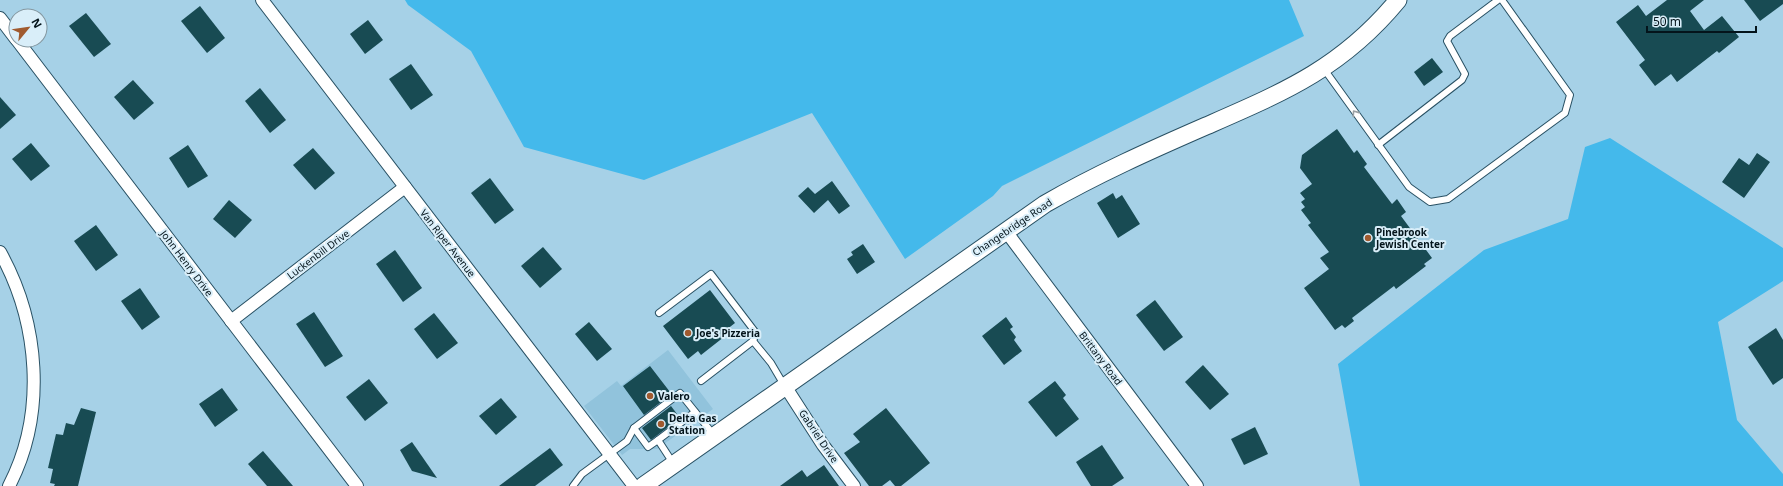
<svg xmlns="http://www.w3.org/2000/svg" width="1783" height="486" font-family="'Noto Sans',sans-serif">
  <style>
    .built { fill: #91c3dc }
    .green { fill: #44b9eb }
    .building { fill: #184b53 }
    .lines { fill: none; stroke-linecap: round; stroke-linejoin: round }
    .lane-casing { stroke: #295164; stroke-width: 8 }
    .street-casing { stroke: #295164; stroke-width: 14 }
    .secondary-casing { stroke: #295164; stroke-width: 19 }
    .lane { stroke: #fff; stroke-width: 6 }
    .street { stroke: #fff; stroke-width: 12 }
    .secondary { stroke: #fff; stroke-width: 17 }
    .oneway { stroke: #9ba1a4 }
    .poi-dot { fill: #a05a2f; stroke: #d9eef9; stroke-width: 1.5 }
    .labels { text-anchor: middle; dominant-baseline: central; stroke-width: 4; stroke-linejoin: round; paint-order: stroke }
    .street-label { font-size: 10px; fill: #04141b; stroke: #d9eef9 }
    .poi-label { font-size: 10px; font-weight: bold; fill: #04141b; stroke: #d9eef9; text-anchor: start }
  </style>
  <rect width="100%" height="100%" fill="#a6d1e7"/>
  <polygon class="built" points="668,350 713,409 657,449 630,449 622,455 584,406 617,381 621,386"/>
  <g class="green">
    <polygon points="405,0 1289,0 1304,36 1002,186 993,196 905,259 812,113 644,180 524,147 471,51 408,5"/>
    <polygon points="1610,138 1783,248 1783,281 1718,322 1737,420 1783,474 1783,486 1360,486 1338,364 1484,250 1568,219 1585,147"/>
  </g>
  <g class="building">
    <polygon points="1667,0 1704,0 1690,11 1704,30 1722,16 1739,37 1719,53 1717,51 1677,82 1671,74 1655,86 1639,65 1645,60 1616,22 1638,5 1646,16"/>
    <polygon points="1744,0 1783,0 1783,4 1760,21"/>
    <polygon points="200,6 225,38 207,53 181,21"/>
    <polygon points="86,13 111,44 94,57 69,26"/>
    <polygon points="368,20 383,40 365,54 350,34"/>
    <polygon points="1432,58 1443,72 1424,86 1414,72"/>
    <polygon points="411,64 433,95 411,110 389,79"/>
    <polygon points="133,80 154,103 134,120 114,97"/>
    <polygon points="260,88 286,120 270,133 245,101"/>
    <polygon points="0,97 16,115 0,129"/>
    <polygon points="1337,129 1354,153 1357,150 1367,164 1364,167 1392,204 1397,199 1406,212 1401,216 1432,258 1424,264 1426,266 1396,289 1394,286 1352,318 1354,321 1345,328 1342,325 1335,330 1304,288 1329,269 1320,258 1329,252 1308,225 1311,223 1301,210 1305,207 1301,202 1305,199 1300,193 1312,184 1300,168 1302,155"/>
    <polygon points="31,143 50,166 31,181 12,159"/>
    <polygon points="188,145 208,176 188,188 169,158"/>
    <polygon points="313,148 335,173 315,190 293,165"/>
    <polygon points="1757,153 1770,162 1744,198 1722,182 1739,158 1749,165"/>
    <polygon points="490,178 514,210 495,224 471,193"/>
    <polygon points="832,181 850,206 839,214 828,200 814,213 798,196 808,187 815,194"/>
    <polygon points="1113,193 1116,199 1122,195 1140,224 1118,238 1097,203"/>
    <polygon points="229,200 252,220 235,238 213,219"/>
    <polygon points="96,225 118,255 96,271 74,241"/>
    <polygon points="863,244 875,262 857,274 847,259 853,255 851,252"/>
    <polygon points="543,247 562,269 540,288 521,266"/>
    <polygon points="395,250 422,288 403,302 376,264"/>
    <polygon points="140,288 160,317 142,330 121,301"/>
    <polygon points="710,290 735,323 726,330 729,333 701,355 698,351 688,359 663,326"/>
    <polygon points="1155,300 1183,337 1164,351 1136,315"/>
    <polygon points="314,312 343,356 325,367 296,324"/>
    <polygon points="434,313 458,343 437,359 414,329"/>
    <polygon points="1006,317 1013,327 1010,329 1016,337 1014,340 1022,351 1004,365 982,336"/>
    <polygon points="589,322 612,349 597,361 575,334"/>
    <polygon points="1776,328 1783,340 1783,378 1773,385 1748,347"/>
    <polygon points="1203,365 1229,394 1210,410 1185,382"/>
    <polygon points="650,366 670,392 664,397 665,399 644,415 623,386"/>
    <polygon points="369,379 388,403 365,421 346,397"/>
    <polygon points="1055,381 1066,395 1063,398 1079,419 1056,437 1028,402"/>
    <polygon points="222,388 238,410 215,427 199,404"/>
    <polygon points="501,398 517,417 496,435 479,416"/>
    <polygon points="671,406 680,418 651,440 642,428"/>
    <polygon points="81,408 96,412 78,486 54,486 55,484 50,483 53,469 48,468 56,434 63,435 66,423 74,425"/>
    <polygon points="886,408 930,463 901,486 895,486 890,480 882,486 869,486 844,453 860,442 853,434"/>
    <polygon points="1255,427 1268,454 1244,465 1231,439"/>
    <polygon points="412,442 437,478 412,471 400,450"/>
    <polygon points="1102,445 1124,478 1112,486 1091,486 1076,462"/>
    <polygon points="550,448 563,465 535,486 499,486"/>
    <polygon points="263,451 293,486 267,486 248,464"/>
    <polygon points="824,465 839,486 780,486 802,470 807,477"/>
  </g>
  <g class="lines">
    <defs>
      <g id="lane">
        <polyline points="1324,69 1409,187 1430,202 1448,199 1565,113 1570,95 1502,0"/>
        <polyline points="1378,145 1462,80 1465,74 1447,41 1450,36 1498,0"/>
        <polyline points="659,313 711,274 756,333 753,341"/>
        <polyline points="701,381 753,341 771,363 784,385"/>
        <polyline points="634,428 648,447 658,440 673,463"/>
        <polyline points="658,440 695,412"/>
        <polyline points="573,486 582,474 627,441 634,428 680,393 713,434"/>
      </g>
      <g id="street">
        <polyline points="262,0 634,486"/>
        <polyline points="0,18 16,39"/>
        <polyline points="17,40 357,486"/>
        <polyline points="1005,230 1197,486"/>
        <path d="M0 252C39 322 47 413 9 486"/>
        <polyline points="231,321 405,187"/>
        <polyline points="785,386 823,445 854,486"/>
      </g>
      <path id="secondary" d="M643 486 1045 204C1097 174 1151 150 1206 126 1284 92 1342 68 1398 0"/>
    </defs>
    <use href="#lane" class="lane-casing"/>
    <use href="#street" class="street-casing"/>
    <use href="#secondary" class="secondary-casing"/>
    <use href="#lane" class="lane"/>
    <use href="#street" class="street"/>
    <use href="#secondary" class="secondary"/>
  </g>
  <defs><path id="oneway-chevron" d="M-2-3.5L2.5 0L-2 3.5" fill="none" stroke-width="1.6" stroke-linecap="round" stroke-linejoin="round"/></defs>
  <use class="oneway" href="#oneway-chevron" transform="translate(1355 113) rotate(-125)"/>
  <g class="poi-dot">
    <circle cx="1368" cy="238" r="4"/>
    <circle cx="688" cy="333" r="4"/>
    <circle cx="650" cy="396" r="4"/>
    <circle cx="661" cy="424" r="4"/>
  </g>
  <g class="labels">
    <g class="street-label">
      <text transform="translate(1012 227) rotate(-34)">Changebridge Road</text>
      <text transform="translate(448 243) rotate(52)">Van Riper Avenue</text>
      <text transform="translate(318 254) rotate(-37)">Luckenbill Drive</text>
      <text transform="translate(187 263) rotate(53)">John Henry Drive</text>
      <text transform="translate(1101 358) rotate(53)">Brittany Road</text>
      <text transform="translate(819 436) rotate(56)">Gabriel Drive</text>
    </g>
    <g class="poi-label">
      <text x="1376" y="232">Pinebrook<tspan x="1376" dy="12">Jewish Center</tspan></text>
      <text x="696" y="333">Joe's Pizzeria</text>
      <text x="658" y="396">Valero</text>
      <text x="669" y="418">Delta Gas<tspan x="669" dy="12">Station</tspan></text>
    </g>
  </g>
  <g transform="translate(28 28) rotate(61)"><circle r="19" fill="#d9eef9" stroke="#8497a0"/>
  <path d="M0-3L7 15L0 10L-7 15Z" fill="#a05a2f"/>
  <text y="-6" font-size="11" font-weight="bold" text-anchor="middle" fill="#04141b">N</text>
  </g>
  <path d="M1647 26v6h109v-6" fill="none" stroke="#04141b" stroke-width="2"/>
  <text x="1653" y="26" font-size="12" fill="#04141b" stroke="#d9eef9" stroke-width="3" paint-order="stroke">50 m</text>
</svg>
